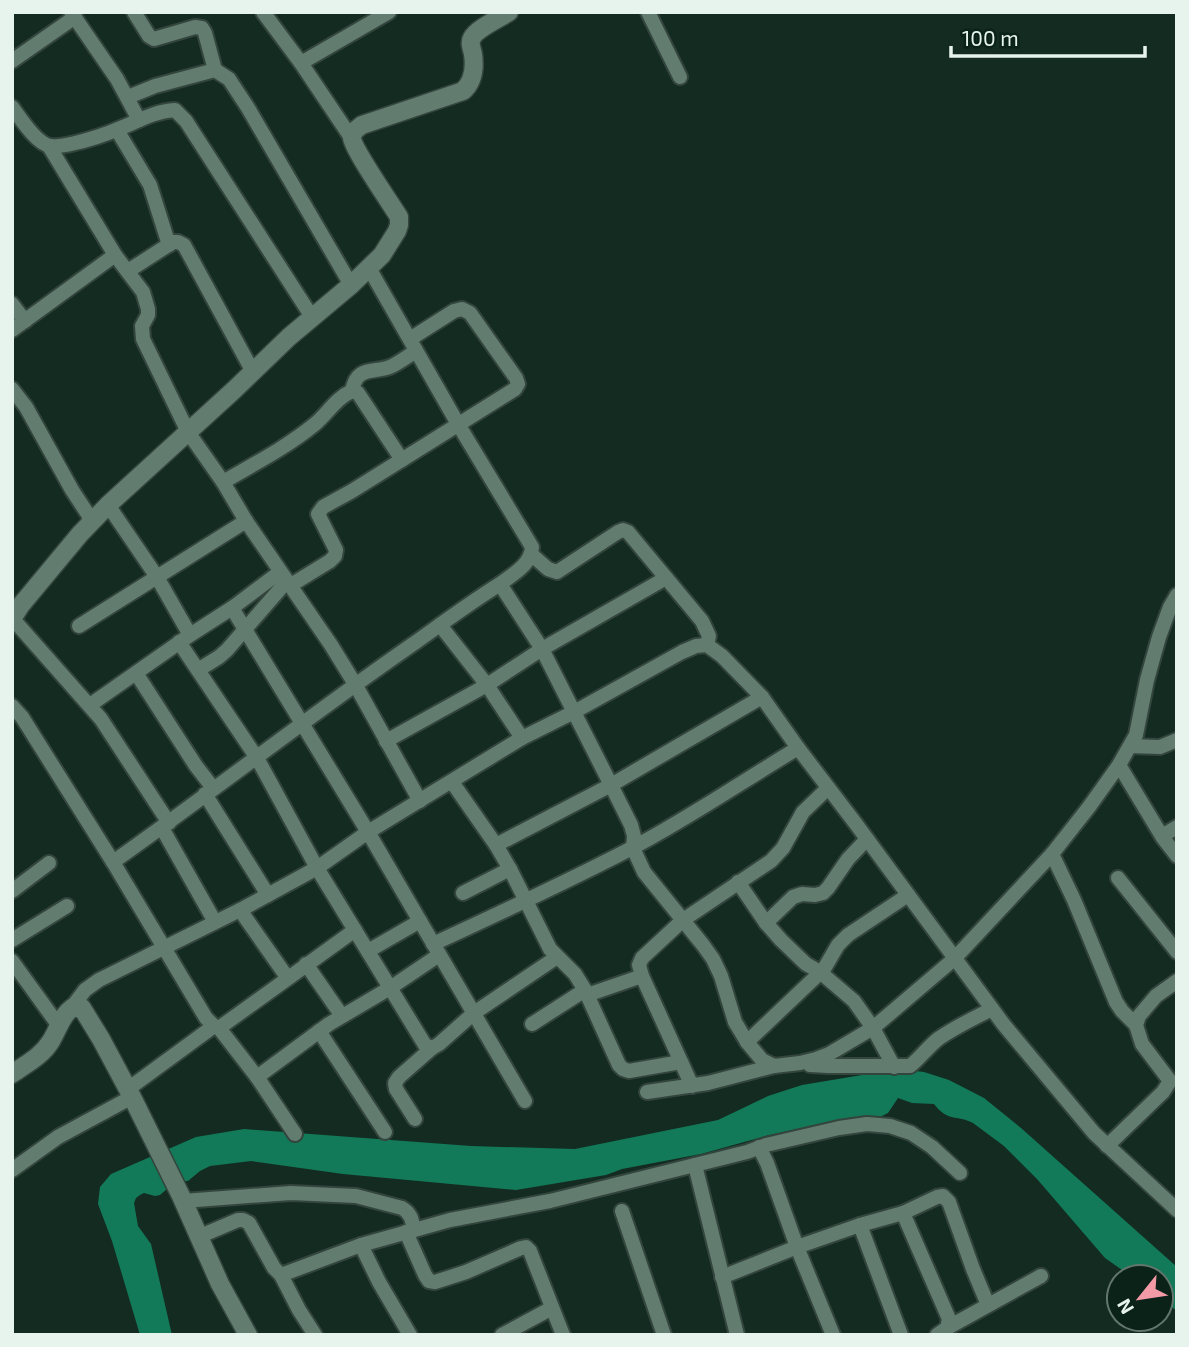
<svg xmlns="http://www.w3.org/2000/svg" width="1189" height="1347" font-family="'Exo 2',sans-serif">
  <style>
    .water { fill: #127a59 }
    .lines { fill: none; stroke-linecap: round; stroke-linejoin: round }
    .minor-casing { stroke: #33453d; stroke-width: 18 }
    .tertiary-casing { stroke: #33453d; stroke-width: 21 }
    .minor { stroke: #627c70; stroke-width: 14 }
    .tertiary { stroke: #627c70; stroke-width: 18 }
  </style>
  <rect width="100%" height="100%" fill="#142b21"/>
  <path class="water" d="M907 1070 924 1072 949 1080 984 1098 1021 1128 1177 1267V1311L1161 1299V1277H1132L1105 1258 1037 1179 1004 1146 973 1123C956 1114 949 1123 934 1104L912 1103 898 1098 888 1113 882 1116 846 1119 769 1135 701 1154 622 1169 606 1175 516 1190 343 1174 251 1161 210 1166 200 1171 188 1181H176L160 1195 155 1196 144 1193 140 1195 136 1198 134 1203 138 1226 151 1244 172 1335H140L112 1241 98 1204 100 1187 111 1174 196 1137 244 1129 471 1146 575 1149 718 1120 768 1096 802 1085 874 1073Z"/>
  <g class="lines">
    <defs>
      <g id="minor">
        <polyline points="71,12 117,79 139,120"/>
        <polyline points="134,12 149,36 154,39 195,27 202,28 205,33 215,70"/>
        <polyline points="263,12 301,63 352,139"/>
        <polyline points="648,12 680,77"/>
        <polyline points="12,61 75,17"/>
        <polyline points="301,63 389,12"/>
        <polyline points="128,97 155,86 215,70 229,79 248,108 351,285"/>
        <path d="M12 107C21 119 36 143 50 146 56 147 65 145 71 144 89 140 107 134 123 127 140 120 156 111 175 110L186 121 312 317"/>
        <polyline points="117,130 150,185 169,245"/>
        <polyline points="49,146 115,255 143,292 148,309 148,315 142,326 143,339 188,432 223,482 246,521 331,645 355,684 420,801"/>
        <path d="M369 268 458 424 532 547C531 565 513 574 500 584L542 649 611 785 631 825 634 836 633 848 644 872 703 945 713 959 721 976 735 1022 747 1042 762 1060 774 1066 800 1063 816 1059 829 1054 873 1028 954 959 1052 854 1089 807 1119 765 1136 735 1147 680 1159 637 1170 607 1177 595"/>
        <polyline points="128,271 173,242 178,242 184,245 253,372"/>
        <polyline points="12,304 25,321"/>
        <polyline points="12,330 115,255"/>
        <polyline points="12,389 26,407 72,490 93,522"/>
        <path d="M352 391C357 364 375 374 392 366 400 362 408 356 416 351"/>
        <path d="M223 482C254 464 287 447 315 424 328 413 336 398 352 391L358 393 402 460"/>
        <polyline points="108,505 157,577 190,635"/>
        <polyline points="532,555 548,569 557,572 618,532 623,530 628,532 702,621 709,636 707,645"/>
        <polyline points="291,585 330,561 335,556 336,550 318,514 323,507 352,491 515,389 518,384 516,378 470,313 462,309 454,311 410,339"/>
        <polyline points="232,608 368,832 525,1101"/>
        <polyline points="12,618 101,719 169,823"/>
        <polyline points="440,625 487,685 522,738"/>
        <polyline points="79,626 246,521"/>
        <polyline points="179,642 257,758 317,868 425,1045 432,1048 439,1044 474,1013 557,957"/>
        <polyline points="198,670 219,657 227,650 287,581"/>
        <polyline points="136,673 196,766 213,788"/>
        <polyline points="90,705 190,635 232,608 280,572"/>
        <polyline points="12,706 22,717 113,862 206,1018 214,1026 219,1028 355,930"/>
        <polyline points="386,741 487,685 542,649 666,578"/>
        <polyline points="1130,746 1160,747 1177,740"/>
        <polyline points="1119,765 1163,838 1177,856"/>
        <polyline points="452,782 496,845 510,869 550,949 575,974 585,990 619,1065 623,1069 629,1071 681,1062"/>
        <polyline points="205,794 268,895"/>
        <polyline points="162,828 215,922"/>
        <polyline points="1162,836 1177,827"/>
        <polyline points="496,845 611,785 762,697"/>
        <polyline points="1052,854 1074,900 1116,1002 1122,1011 1136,1025"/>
        <path d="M113 862C215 790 313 713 416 642 444 622 471 602 500 584"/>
        <polyline points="1118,878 1177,952"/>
        <polyline points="738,882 766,923 781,940 806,964 820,972 854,1001 873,1028 894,1067"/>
        <polyline points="12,891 49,863"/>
        <polyline points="463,893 510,869"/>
        <polyline points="240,910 287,977"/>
        <polyline points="766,923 793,897 802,894 815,895 823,893 828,888 848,859 867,839"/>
        <polyline points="12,940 67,906"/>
        <path d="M433 944C500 913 567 882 632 848 689 818 743 781 798 748"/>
        <polyline points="368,951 420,921"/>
        <polyline points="12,961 59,1026"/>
        <polyline points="306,964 342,1016"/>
        <polyline points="587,995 642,976"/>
        <polyline points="73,1006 85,990 99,980 244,908 317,868 368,832 522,738 574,712 682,652 696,646 707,645 722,656 762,697 798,748 856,824 1004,1025 1094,1133 1177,1210"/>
        <polyline points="532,1024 585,990"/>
        <polyline points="219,1028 257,1077 295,1134"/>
        <polyline points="319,1031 385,1132"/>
        <polyline points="747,1042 824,969 838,945 848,935 908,895"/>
        <path d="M810 1065 828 1066H910C920 1058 928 1047 938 1039 955 1027 974 1018 992 1009"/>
        <polyline points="257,1077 329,1024 390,988 439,955"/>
        <polyline points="692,1086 642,976 639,965 642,958 683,920 771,861 783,848 803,812 828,788"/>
        <polyline points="128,1089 214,1026"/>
        <polyline points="647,1092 708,1083 774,1066"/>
        <polyline points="415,1119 396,1089 395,1083 399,1077 432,1048"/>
        <polyline points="1107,1146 1163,1092 1170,1081 1142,1044 1136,1025 1139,1016 1156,996 1177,981"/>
        <polyline points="759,1147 767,1163 797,1247 833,1335"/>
        <polyline points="695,1165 737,1335"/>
        <polyline points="12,1170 58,1137 132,1097"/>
        <path d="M183 1201 291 1193 356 1196 402 1208C411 1213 412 1220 414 1230"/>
        <polyline points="622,1211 664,1335"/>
        <polyline points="903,1213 949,1319 947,1328 937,1335"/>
        <polyline points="860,1225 901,1335"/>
        <polyline points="406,1232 425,1275 429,1281 435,1282 466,1272 521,1248 526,1247 530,1251 563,1335"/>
        <polyline points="198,1237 238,1220 243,1220 249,1223 274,1268 281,1275 361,1245 450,1220 550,1201 747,1152 766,1145 839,1128 867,1124 890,1126 911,1133 932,1147 960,1173"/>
        <polyline points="361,1245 379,1282 410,1335"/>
        <polyline points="281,1275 299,1310 315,1335"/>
        <polyline points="722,1277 797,1247 860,1225 903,1213 937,1197 943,1196 949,1202 973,1269 988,1305"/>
        <polyline points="947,1328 1041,1276"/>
        <polyline points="502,1335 552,1308"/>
      </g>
      <g id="tertiary">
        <path d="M12 619 21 605 80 534 108 505 234 390 289 337 351 285 382 255 397 231 399 225V217C391 204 353 149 352 138 352 132 358 128 362 125L463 91C473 82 475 68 473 54 472 49 469 43 472 38 476 29 500 18 509 12"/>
        <path d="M12 1074C26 1064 42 1056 51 1041 59 1028 63 1010 78 1005L82 1008 101 1039 132 1097 181 1196 220 1284 248 1335"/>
      </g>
    </defs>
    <use href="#minor" class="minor-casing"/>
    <use href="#tertiary" class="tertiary-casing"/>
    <use href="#minor" class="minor"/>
    <use href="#tertiary" class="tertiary"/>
  </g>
  <rect width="1189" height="1347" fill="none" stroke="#e6f4ed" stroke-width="28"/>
  <g transform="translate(1140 1298) rotate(240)"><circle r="33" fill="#0a2218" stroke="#62766d" stroke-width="2"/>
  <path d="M0-5L12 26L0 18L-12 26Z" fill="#f39aa7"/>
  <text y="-10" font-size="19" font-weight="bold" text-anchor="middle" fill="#e6f4ed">N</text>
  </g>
  <path d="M951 46v10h194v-10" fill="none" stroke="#e6f4ed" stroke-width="3.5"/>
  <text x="962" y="46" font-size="21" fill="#e6f4ed" stroke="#0a2218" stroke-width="5" paint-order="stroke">100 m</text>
</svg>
